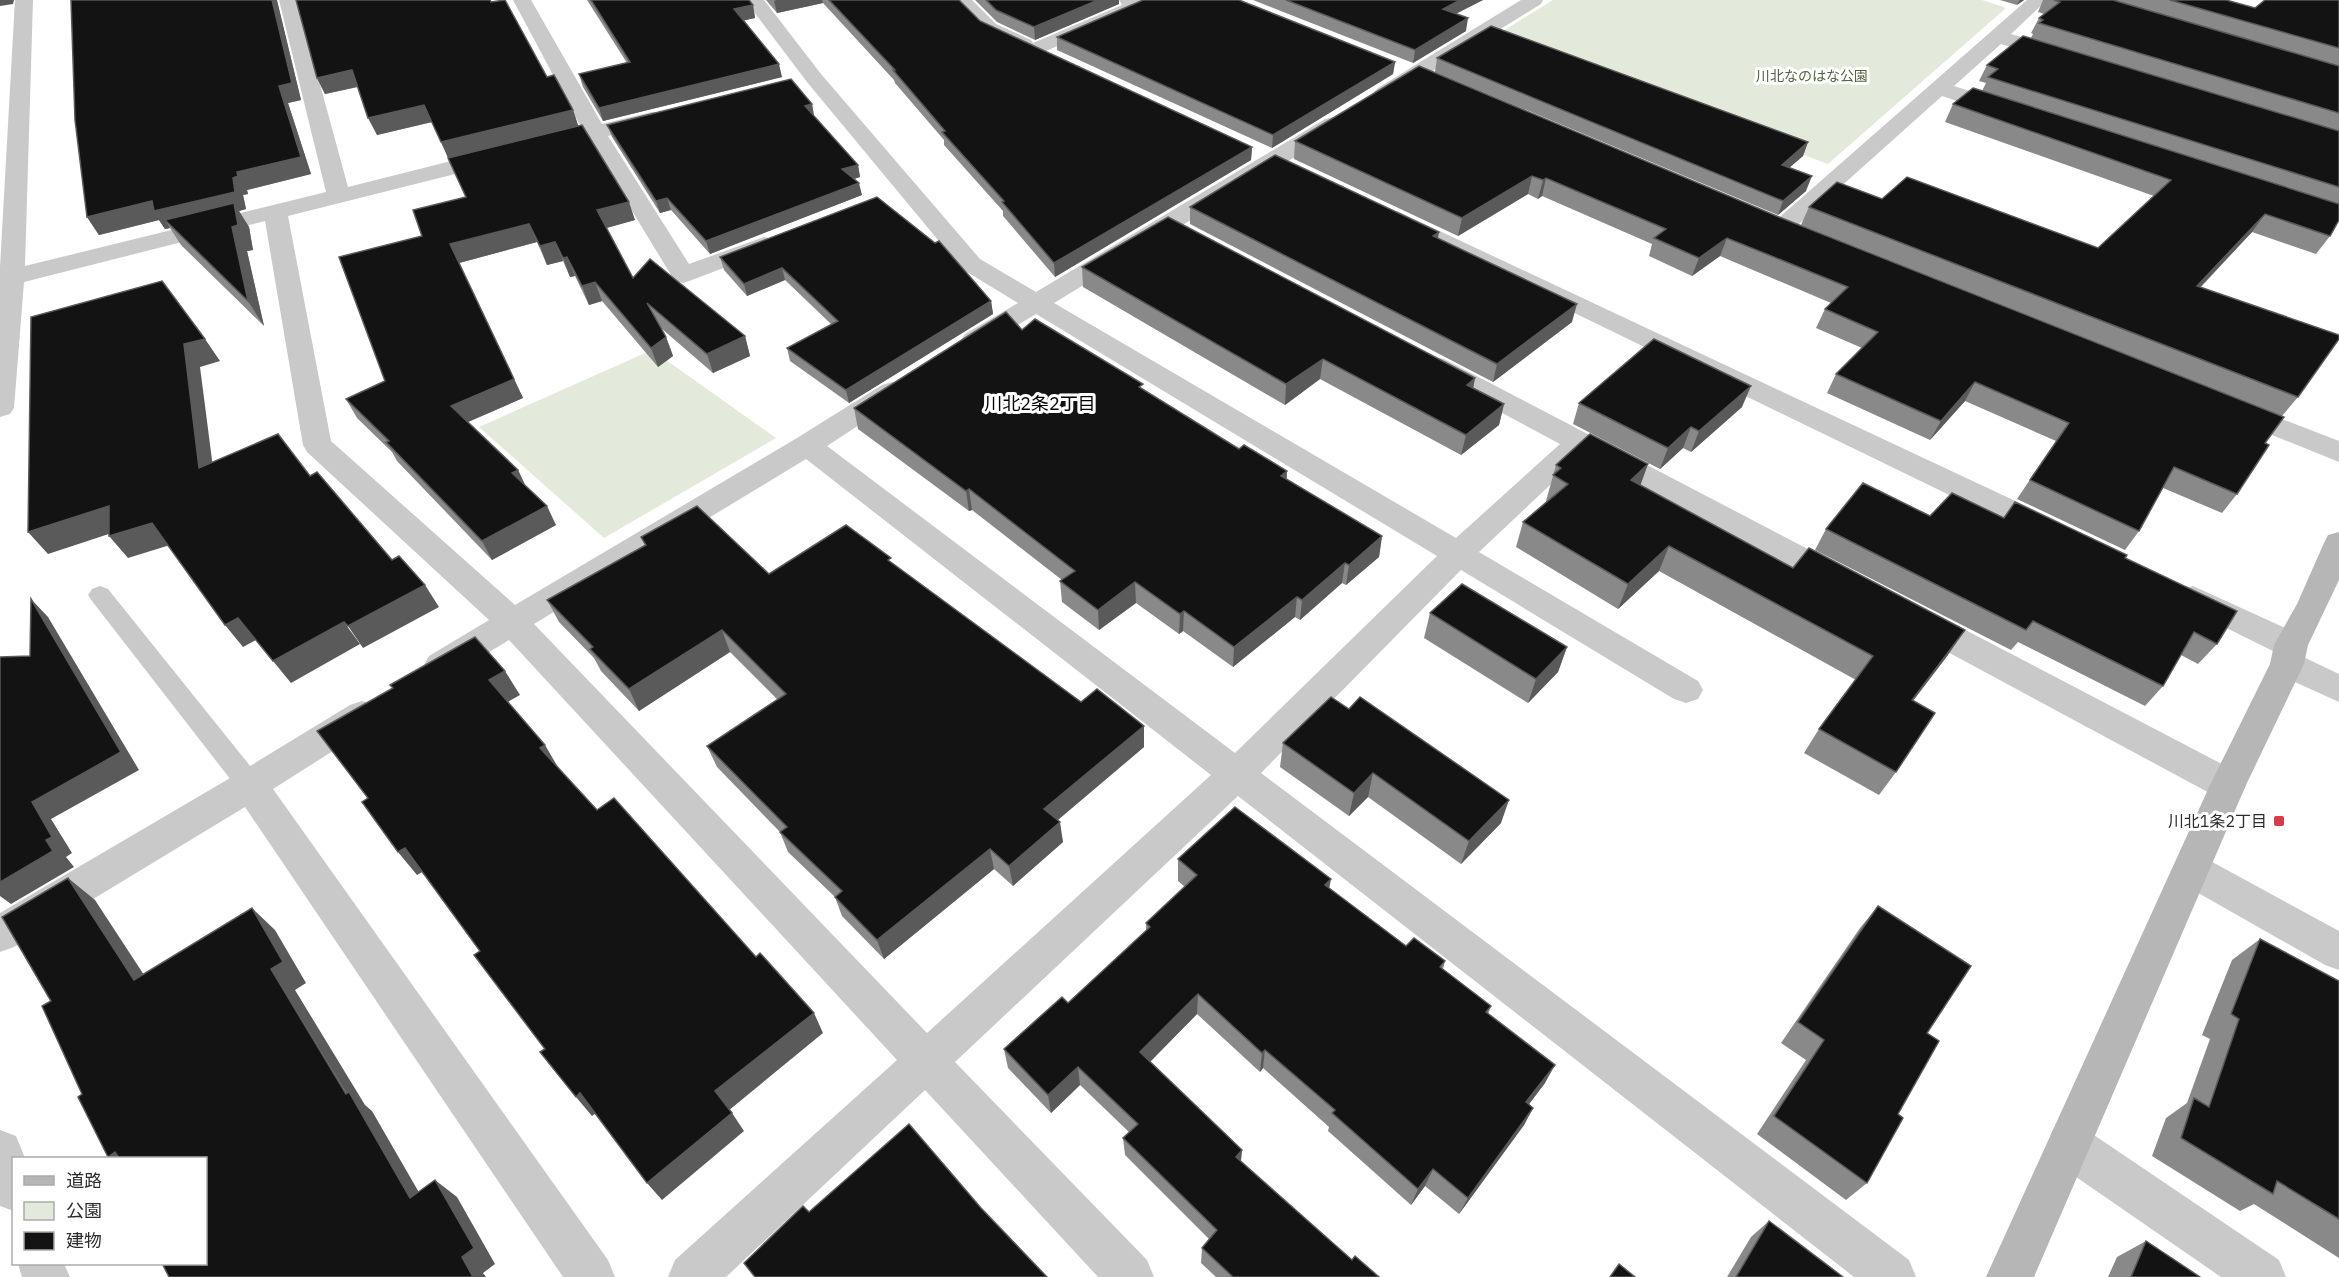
<svg xmlns="http://www.w3.org/2000/svg" width="2339" height="1277" font-family="'IBM Plex Sans','Noto Sans JP',sans-serif">
  <style>
    .green { fill: #e3e9db }
    .lines { fill: none; stroke-linecap: round; stroke-linejoin: round }
    .lane { fill: #c9c9c9; fill-rule: evenodd }
    .street { fill: #c9c9c9; fill-rule: evenodd }
    .secondary { fill: #b6b6b6; fill-rule: evenodd }
    .wall { fill: #898989 }
    .shaded-wall { fill: #5a5a5a }
    .building { fill: #131313; stroke: #5a5a5a; stroke-width: 1.5 }
    .poi-dot { fill: #d63c4a; stroke: #fff; stroke-width: 2 }
    .labels { text-anchor: middle; dominant-baseline: central; stroke-width: 6; stroke-linejoin: round; paint-order: stroke }
    .far-park-label { font-size: 14px; fill: #50643e; stroke: #fff }
    .poi-label { font-size: 16px; fill: #2c2c2c; stroke: #fff; text-anchor: end }
    .neighbourhood-label { font-size: 18px; fill: #000; stroke: #fff }
  </style>
  <rect width="100%" height="100%" fill="#fff"/>
  <g class="green">
    <polygon points="1553,0 1982,0 2006,8 1828,164 1493,37"/>
    <polygon points="652,350 776,438 604,538 479,427"/>
  </g>
  <g class="lines">
    <polygon class="lane" points="100,586 108,589 259,777 263,785 259,793 250,796 241,793 92,601 88,595 92,589"/>
    <g class="street">
      <path d="M15 0H33L25 266 326 192 279 0H297L348 187 495 150 503 152 506 157 503 162 288 216 331 441 515 605 797 438 882 385 892 382 902 385 906 391 902 397 827 446 1235 753 1437 556 1036 314 983 346 974 348 965 346 961 340 965 334 1018 303 962 269 807 82 745 0H764L821 74 980 259 1036 292 1325 119 1333 117 1341 119 1344 124 1341 129 1054 303 1456 538 1560 444 1424 371 1421 365 1424 359 1434 357 1444 359 1850 571 1855 579 1850 587 1839 590 1828 587 1582 455 1479 552 1698 681 1703 690 1698 699 1686 703 1674 699 1461 570 1261 773 1909 1260 1916 1277H1854L1238 796 955 1062 1147 1260 1154 1277H1098L925 1090 726 1277H668L675 1260 897 1060 509 640 453 674 441 678 429 674 424 665 429 656 489 620 307 452 303 445 265 221 24 282 14 408 10 414 0 417V267ZM806 459 1211 775 927 1033 534 624Z"/>
      <polygon points="513,0 531,0 602,124 652,112 660,113 663,118 660,123 608,136 689,264 764,237 773,239 776,244 773,249 692,280 683,283 674,280 589,140 545,152 537,150 534,145 537,140 582,129"/>
      <polygon points="952,0 972,0 996,24 1031,40 1033,43 1122,5 1119,0 1140,0 1146,6 1143,10 1034,56 982,32"/>
      <polygon points="1521,0 1543,0 1541,4 1392,96 1385,98 1378,96 1374,92 1378,88"/>
      <polygon points="2027,0 2047,0 2011,34 2066,51 2069,55 2066,59 2059,61 2001,44 1954,86 2014,105 2017,110 2014,115 2006,116 1998,115 1942,96 1789,233 1781,235 1773,233 1769,228 1773,223"/>
      <polygon points="1397,211 2060,522 2064,530 2060,538 2049,541 2038,538 1389,223 1385,218 1389,213"/>
      <polygon points="2235,401 2339,441 2339,462 2225,416 2221,410 2225,404"/>
      <polygon points="2193,586 2303,636 2308,645 2303,654 2299,655 2339,674 2339,702 2275,673 2270,664 2275,655 2279,654 2182,606 2177,598 2182,590"/>
      <polygon points="1917,608 1929,611 2241,774 2246,785 2241,796 2228,800 2215,796 1905,629 1901,620 1905,611"/>
      <polygon points="362,701 374,705 379,715 374,725 273,789 608,1260 615,1277 563,1277 245,807 14,947 0,952 0,913 237,774 350,705"/>
      <polygon points="2192,853 2205,858 2339,931 2339,970 2325,965 2179,882 2173,870 2179,858"/>
      <polygon points="2069,1123 2085,1129 2279,1260 2286,1277 2221,1277 2053,1161 2047,1145 2053,1129"/>
      <polygon points="0,1130 16,1136 25,1158 14,1158 14,1211 0,1206"/>
      <polygon points="18,1264 64,1264 70,1277 22,1277"/>
    </g>
    <polygon class="secondary" points="2339,532 2339,580 2308,645 2304,664 2246,785 2034,1277 1986,1277 2210,785 2270,664 2274,645 2297,604 2324,543 2328,535"/>
  </g>
  <g class="wall">
    <polygon points="587,0 749,0 753,5 755,18 744,20 782,77 603,121 583,87 579,74 627,63"/>
    <polygon points="766,0 959,0 980,21 1252,147 1251,160 1055,277 1003,216 1003,211 944,145 944,140 895,83 894,80 823,3 777,13"/>
    <polygon points="975,0 1119,0 1119,4 1035,40 997,22"/>
    <polygon points="1253,0 1483,0 1456,14 1466,31 1413,63"/>
    <polygon points="2000,0 2024,0 2017,5"/>
    <polygon points="2043,0 2226,0 2255,8 2339,0 2339,220 2330,236 2316,254 2252,232 2201,287 2298,397 2282,416 1801,225 1809,207 1882,199 2098,248 2154,196 1945,122 1953,104 1982,91 1986,83 1979,81 1987,65 2031,38 2033,34 2031,33 2039,18 2044,14 2038,12"/>
    <polygon points="277,1 301,100 288,103 311,174 247,190 248,194 243,195 246,209 239,211 249,227 253,250 247,251 264,326 181,245 170,228 165,229 159,220 99,235 87,217"/>
    <polygon points="1057,37 1395,62 1393,74 1272,148 1057,50"/>
    <polygon points="1437,58 1808,142 1803,156 1789,168 1806,191 1778,215 1435,72"/>
    <polygon points="1419,66 2265,443 2237,494 2222,513 2163,488 2139,531 2125,550 2017,499 2056,441 1965,401 1930,440 1827,393 1836,374 1862,348 1816,328 1825,309 1831,303 1720,256 1692,276 1649,256 1652,244 1542,196 1538,199 1528,194 1458,236 1294,159 1295,141"/>
    <polygon points="547,77 573,110 578,125 635,220 606,228 633,278 745,336 750,356 713,373 661,328 666,337 673,356 658,367 602,301 589,305 575,276 570,277 563,261 547,265 537,242 459,263 523,398 468,422 518,470 525,485 556,525 492,560 397,461 392,452 357,418 346,399 385,381 422,236 466,197 432,122 377,135 358,87 325,94 317,78"/>
    <polygon points="812,104 814,116 858,165 860,177 854,179 862,195 710,254 671,210 660,213 612,137 607,125"/>
    <polygon points="1190,207 1438,239 1572,322 1493,382 1190,224"/>
    <polygon points="720,257 991,301 993,314 849,403 790,361 787,348 831,324 785,280 747,296 724,270"/>
    <polygon points="1082,267 1475,378 1473,388 1504,404 1499,425 1461,455 1320,379 1285,405 1083,287"/>
    <polygon points="1022,330 1143,389 1239,449 1287,471 1287,479 1382,536 1379,557 1346,585 1342,583 1300,620 1295,617 1233,667 1183,631 1179,634 1136,603 1099,630 1062,602 1060,581 1062,580 972,510 969,511 858,429 854,408"/>
    <polygon points="1579,403 1742,407 1691,452 1683,448 1660,469 1573,424"/>
    <polygon points="1648,464 1640,485 1948,655 1913,701 1896,772 1879,795 1804,753 1819,729 1856,680 1659,571 1618,609 1516,547 1523,522 1547,501 1546,501 1556,465"/>
    <polygon points="1930,516 2004,518 2125,558 2217,644 2198,664 2181,655 2163,686 2145,706 2018,642 2011,650 1815,550 1826,529"/>
    <polygon points="641,537 769,574 892,564 1081,702 1144,726 1144,747 1058,820 1063,842 1013,886 994,869 884,959 842,916 835,897 788,852 780,832 717,767 707,746 777,699 730,652 639,711 601,671 594,658 559,622 547,600 645,545"/>
    <polygon points="1430,613 1567,647 1558,672 1528,703 1424,638"/>
    <polygon points="1331,697 1501,823 1461,864 1368,797 1349,816 1280,767 1283,743"/>
    <polygon points="1178,859 1329,888 1406,946 1445,961 1443,969 1491,1006 1488,1014 1545,1083 1529,1104 1533,1108 1524,1125 1459,1214 1425,1186 1411,1205 1328,1131 1329,1127 1263,1068 1260,1072 1197,1014 1150,1062 1242,1150 1241,1162 1352,1260 1379,1277 1216,1277 1201,1263 1202,1248 1209,1239 1125,1155 1123,1138 1129,1132 1080,1085 1051,1113 1008,1068 1004,1049 1068,1003 1146,931 1146,923 1185,887 1178,881"/>
    <polygon points="1878,906 1927,1033 1898,1114 1867,1183 1846,1200 1757,1134 1806,1060 1781,1043 1860,928"/>
    <polygon points="2260,939 2339,981 2339,1258 2254,1204 2240,1211 2152,1156 2166,1118 2187,1103 2210,1039 2202,1035 2232,960"/>
    <polygon points="1769,1221 1843,1277 1727,1277 1751,1237"/>
    <polygon points="2146,1241 2200,1277 2108,1277 2117,1257"/>
  </g>
  <g class="shaded-wall">
    <polygon points="0,0 14,0 13,4 0,6"/>
    <polygon points="272,0 277,0 301,100 288,103 311,174 247,190 248,194 243,195 246,209 239,211 249,227 253,250 247,251 264,326 248,301 165,220 170,228 165,229 159,220 99,235 87,217 233,178 237,172 279,86"/>
    <polygon points="777,0 822,0 823,3 777,13 774,1"/>
    <polygon points="1098,0 1119,0 1119,4 1035,40 1034,27"/>
    <polygon points="1460,0 1483,0 1441,21 1443,9"/>
    <polygon points="2020,0 2024,0 2017,5"/>
    <polygon points="753,5 755,18 738,22 734,9"/>
    <polygon points="1468,18 1466,31 1413,63 1415,50"/>
    <polygon points="1395,62 1393,74 1272,148 1273,135"/>
    <polygon points="779,64 782,77 603,121 599,108"/>
    <polygon points="352,70 361,86 325,94 317,78"/>
    <polygon points="812,104 814,116 805,106"/>
    <polygon points="424,105 432,122 377,135 368,118"/>
    <polygon points="573,110 579,128 449,160 441,142"/>
    <polygon points="1808,142 1803,156 1776,179 1782,165"/>
    <polygon points="1252,147 1251,160 1055,277 1054,263"/>
    <polygon points="858,165 860,177 844,182 842,169"/>
    <polygon points="1532,176 1528,194 1458,236 1462,218"/>
    <polygon points="1812,176 1806,191 1778,215 1783,201"/>
    <polygon points="1546,178 1542,196 1538,199 1543,180"/>
    <polygon points="859,183 862,195 710,254 706,241"/>
    <polygon points="667,198 671,210 660,213 656,201"/>
    <polygon points="629,202 635,220 603,229 597,210"/>
    <polygon points="2265,214 2252,232 2184,304 2197,286"/>
    <polygon points="529,224 537,242 459,263 450,244"/>
    <polygon points="1439,232 1436,250 1433,236"/>
    <polygon points="1727,238 1720,256 1692,276 1699,258"/>
    <polygon points="555,242 563,261 547,265 540,246"/>
    <polygon points="567,257 575,276 570,277 563,258"/>
    <polygon points="782,268 785,280 747,296 744,284"/>
    <polygon points="595,282 602,301 589,305 582,286"/>
    <polygon points="991,301 993,314 849,403 846,390"/>
    <polygon points="1577,304 1572,322 1493,382 1497,364"/>
    <polygon points="745,336 750,356 713,373 707,354"/>
    <polygon points="666,337 673,356 658,367 651,348"/>
    <polygon points="205,339 220,361 200,367 216,491 199,468 184,344"/>
    <polygon points="1323,359 1320,379 1285,405 1286,384"/>
    <polygon points="1475,378 1471,399 1467,385"/>
    <polygon points="514,379 523,398 461,425 451,406"/>
    <polygon points="1975,382 1965,401 1930,440 1941,421"/>
    <polygon points="1751,386 1742,407 1691,452 1699,431"/>
    <polygon points="1504,404 1499,425 1461,455 1466,435"/>
    <polygon points="1691,427 1683,448 1660,469 1668,448"/>
    <polygon points="1648,464 1639,489 1631,480"/>
    <polygon points="518,470 527,489 512,473"/>
    <polygon points="1287,471 1285,492 1281,476"/>
    <polygon points="969,489 972,510 969,511 966,491"/>
    <polygon points="109,506 127,528 48,554 28,532"/>
    <polygon points="547,506 556,525 492,560 482,541"/>
    <polygon points="152,523 170,545 128,558 109,536"/>
    <polygon points="1382,536 1379,557 1346,585 1349,565"/>
    <polygon points="1669,546 1659,571 1618,609 1628,584"/>
    <polygon points="1345,563 1342,583 1300,620 1302,600"/>
    <polygon points="1135,582 1136,603 1099,630 1098,610"/>
    <polygon points="425,585 439,607 363,648 348,626"/>
    <polygon points="1297,597 1295,617 1233,667 1234,647"/>
    <polygon points="31,599 48,617 139,770 51,819 72,853 66,857 74,867 11,904 0,896 0,882 32,802"/>
    <polygon points="1184,611 1183,631 1179,634 1180,614"/>
    <polygon points="238,618 256,640 243,647 225,625"/>
    <polygon points="344,622 360,644 291,683 273,661"/>
    <polygon points="722,630 730,652 639,711 629,689"/>
    <polygon points="1965,630 1948,655 1895,724 1912,700"/>
    <polygon points="1567,647 1558,672 1528,703 1536,679"/>
    <polygon points="505,671 520,695 504,704 489,680"/>
    <polygon points="1144,726 1144,747 1047,829 1044,809"/>
    <polygon points="545,745 559,769 540,748"/>
    <polygon points="1373,773 1368,797 1349,816 1354,793"/>
    <polygon points="1509,800 1501,823 1461,864 1469,841"/>
    <polygon points="1060,822 1063,842 1013,886 1009,866"/>
    <polygon points="405,848 424,871 417,875 398,852"/>
    <polygon points="990,849 994,869 884,959 877,940"/>
    <polygon points="68,878 95,900 161,1001 134,980"/>
    <polygon points="1331,879 1327,900 1325,885"/>
    <polygon points="252,908 275,930 306,983 295,990 365,1105 372,1111 432,1215 410,1198 271,969"/>
    <polygon points="1198,994 1197,1014 1141,1071 1140,1052"/>
    <polygon points="814,1013 823,1033 728,1111 715,1091"/>
    <polygon points="1265,1050 1263,1068 1260,1072 1262,1053"/>
    <polygon points="1555,1065 1545,1083 1517,1120 1526,1102"/>
    <polygon points="1078,1067 1080,1085 1051,1113 1048,1095"/>
    <polygon points="580,1093 596,1113 592,1116 576,1097"/>
    <polygon points="1533,1108 1524,1125 1459,1214 1468,1198"/>
    <polygon points="732,1113 744,1131 662,1200 647,1183"/>
    <polygon points="1242,1150 1240,1167 1236,1157"/>
    <polygon points="115,1152 127,1158 112,1158 108,1157"/>
    <polygon points="1433,1169 1425,1186 1411,1205 1418,1189"/>
    <polygon points="435,1180 457,1197 495,1264 483,1273 486,1277 473,1277 462,1257"/>
  </g>
  <g class="building">
    <polygon points="71,0 272,0 292,83 279,86 301,157 237,172 238,176 233,178 235,192 154,211 152,201 87,217 75,120"/>
    <polygon points="296,0 490,0 491,2 505,0 547,77 554,75 573,110 441,142 424,105 368,118 352,70 317,78"/>
    <polygon points="591,0 749,0 753,5 734,9 779,64 599,108 579,74 630,62"/>
    <polygon points="829,0 959,0 980,21 1252,147 1054,263 1002,202 1004,201 942,132 945,131 893,70 895,70"/>
    <polygon points="986,0 1098,0 1034,27 996,10"/>
    <polygon points="1143,0 1239,0 1395,62 1273,135 1057,37"/>
    <polygon points="1286,0 1460,0 1443,9 1468,18 1415,50"/>
    <polygon points="2054,0 2113,0 2339,66 2339,113 2039,23 2043,20 2039,18 2060,2"/>
    <polygon points="2170,0 2226,0 2255,8 2265,0 2339,0 2339,48"/>
    <polygon points="1491,26 1808,142 1782,165 1812,176 1783,201 1437,58"/>
    <polygon points="2023,36 2339,131 2339,187 1988,77 1998,69 1987,65"/>
    <polygon points="1419,66 1779,217 2284,417 2265,443 2269,445 2237,494 2174,467 2139,531 2030,480 2069,423 1975,382 1941,421 1836,374 1878,332 1825,309 1848,287 1727,238 1699,258 1654,238 1666,229 1546,178 1543,180 1532,176 1462,218 1295,141"/>
    <polygon points="791,79 812,104 805,106 858,165 842,169 859,183 706,241 667,198 656,201 607,125"/>
    <polygon points="1973,88 2339,204 2339,220 2330,236 2265,214 2197,286 2339,335 2339,339 2298,397 1809,207 1837,182 1882,199 1907,177 2098,248 2171,180 1953,104"/>
    <polygon points="582,125 629,202 597,210 633,278 650,259 745,336 707,354 647,303 666,337 651,348 595,282 582,286 567,257 563,258 555,242 540,246 529,224 450,244 514,379 451,406 518,470 512,473 547,506 482,541 386,442 389,441 346,399 385,381 339,257 422,236 413,210 466,197 448,158"/>
    <polygon points="1275,155 1439,232 1433,236 1577,304 1497,364 1190,207"/>
    <polygon points="877,197 935,243 939,241 991,301 846,390 787,348 838,321 782,268 744,284 720,257"/>
    <polygon points="234,203 238,225 232,227 248,301 165,220"/>
    <polygon points="1168,217 1475,378 1467,385 1504,404 1466,435 1323,359 1286,384 1082,267"/>
    <polygon points="162,281 205,339 184,344 199,468 278,434 310,476 317,472 392,560 399,556 425,585 348,626 344,622 273,661 238,618 225,625 152,523 109,536 109,506 28,532 31,317"/>
    <polygon points="1006,312 1022,330 1035,319 1143,384 1139,387 1239,449 1244,445 1287,471 1281,476 1382,536 1349,565 1345,563 1302,600 1297,597 1234,647 1184,611 1180,614 1135,582 1098,610 1060,581 1075,571 969,489 966,491 854,408"/>
    <polygon points="1654,339 1751,386 1699,431 1691,427 1668,448 1579,403"/>
    <polygon points="1590,434 1648,464 1631,480 1793,568 1809,548 1965,630 1912,700 1935,713 1896,772 1819,729 1873,656 1669,546 1628,584 1523,522 1568,484 1553,475 1561,468 1556,465"/>
    <polygon points="1863,483 1930,516 1952,493 2004,518 2015,502 2127,555 2125,558 2237,611 2217,644 2194,632 2163,686 2033,621 2026,630 1826,529"/>
    <polygon points="697,506 769,574 846,525 891,558 888,560 1081,702 1097,689 1144,726 1044,809 1060,822 1009,866 990,849 877,940 835,897 842,891 780,832 787,827 707,746 786,694 722,630 629,689 590,649 593,647 547,600 646,545 641,537"/>
    <polygon points="1462,584 1567,647 1536,679 1430,613"/>
    <polygon points="31,599 121,752 32,802 52,837 46,840 53,851 0,882 0,657 30,656"/>
    <polygon points="475,637 505,671 489,680 545,745 540,748 597,810 614,798 756,957 760,953 814,1013 715,1091 732,1113 647,1183 580,1093 576,1097 540,1052 545,1049 474,955 480,951 405,848 398,852 362,802 368,798 317,731 393,688 390,685"/>
    <polygon points="1331,697 1349,709 1360,697 1509,800 1469,841 1373,773 1354,793 1283,743"/>
    <polygon points="1235,807 1331,879 1325,885 1406,946 1414,938 1445,961 1440,967 1491,1006 1486,1012 1555,1065 1526,1102 1533,1108 1468,1198 1433,1169 1418,1189 1332,1113 1335,1110 1265,1050 1262,1053 1198,994 1140,1052 1242,1150 1236,1157 1352,1260 1355,1256 1379,1277 1233,1277 1202,1248 1217,1230 1123,1138 1138,1124 1078,1067 1048,1095 1004,1049 1062,997 1068,1003 1150,927 1146,923 1197,875 1178,859"/>
    <polygon points="68,878 134,980 252,908 283,962 271,969 346,1094 349,1092 410,1198 435,1180 474,1248 462,1257 473,1277 169,1277 163,1265 166,1263 206,1263 206,1158 119,1158 115,1152 108,1157 78,1097 82,1094 42,1006 51,1001 2,917"/>
    <polygon points="1878,906 1971,966 1927,1033 1939,1041 1898,1114 1903,1118 1867,1183 1774,1116 1824,1040 1798,1022"/>
    <polygon points="2260,939 2339,981 2339,1219 2277,1181 2273,1194 2181,1138 2194,1098 2209,1107 2239,1019 2231,1014"/>
    <polygon points="909,1124 981,1208 1047,1277 755,1277 744,1263 803,1206 809,1212"/>
    <polygon points="1769,1221 1843,1277 1736,1277"/>
    <polygon points="2146,1241 2200,1277 2131,1277"/>
    <polygon points="1619,1264 1635,1277 1610,1277"/>
  </g>
  <rect class="poi-dot" x="2273" y="815" width="12" height="12" rx="3"/>
  <g class="labels">
    <g class="far-park-label">
      <text x="1812" y="76">川北なのはな公園</text>
    </g>
    <g class="poi-label">
      <text x="2267" y="821">川北1条2丁目</text>
    </g>
    <g class="neighbourhood-label">
      <text x="1040" y="403">川北2条2丁目</text>
    </g>
  </g>
  <rect x="12" y="1157" width="195" height="108" fill="#ffffff" stroke="#ababab" stroke-width="1.5"/>
  <rect x="24" y="1176" width="30" height="9" fill="#b6b6b6" stroke="#ababab" stroke-width="1.5"/>
  <text x="66" y="1187" font-size="18" fill="#2c2c2c">道路</text>
  <rect x="24" y="1202" width="30" height="18" fill="#e3e9db" stroke="#ababab" stroke-width="1.5"/>
  <text x="66" y="1217" font-size="18" fill="#2c2c2c">公園</text>
  <rect x="24" y="1232" width="30" height="18" fill="#131313" stroke="#ababab" stroke-width="1.5"/>
  <text x="66" y="1247" font-size="18" fill="#2c2c2c">建物</text>
</svg>
